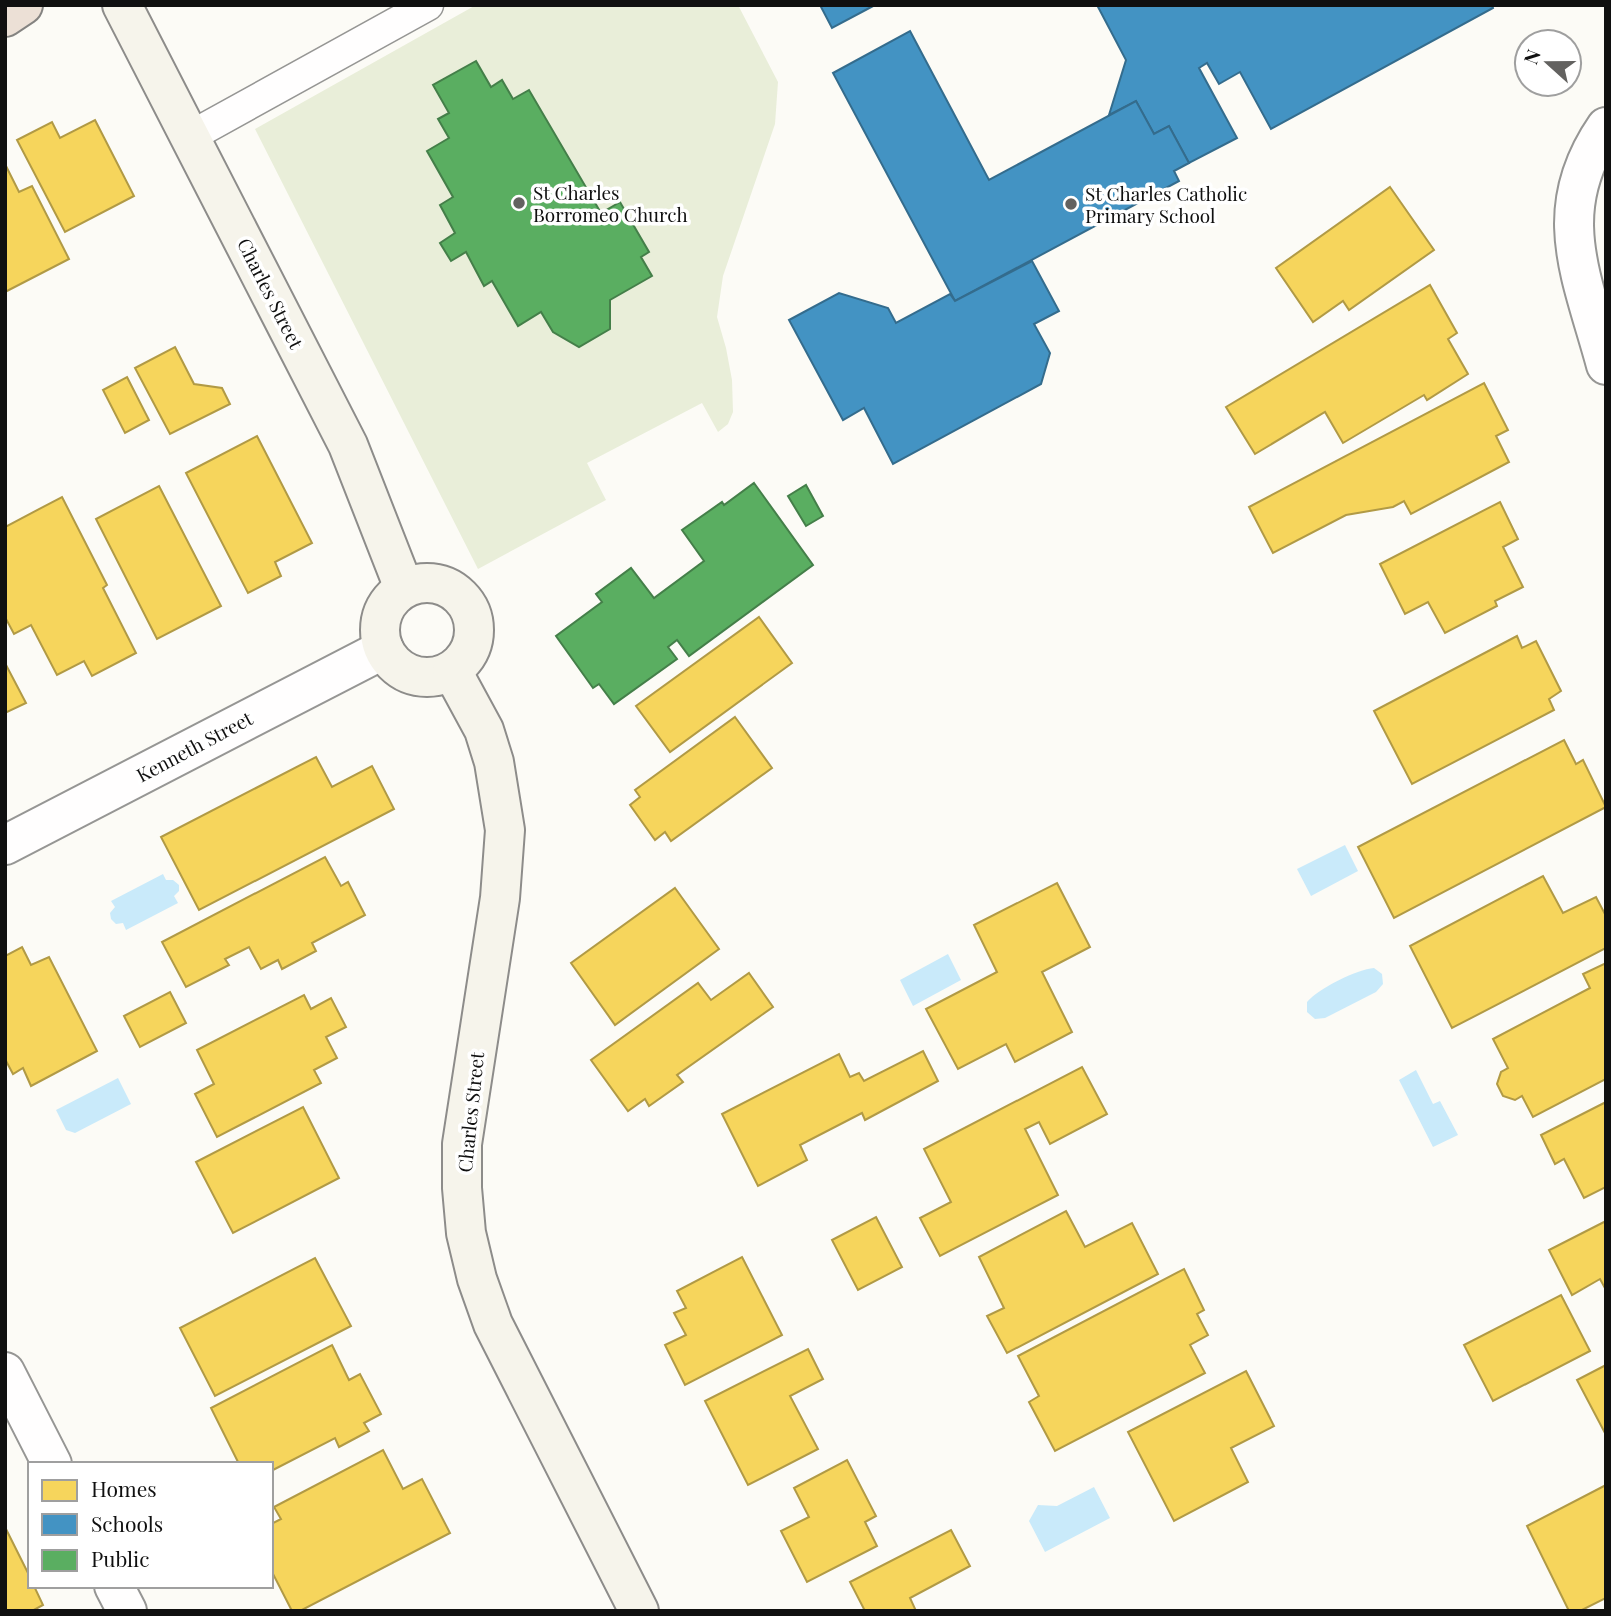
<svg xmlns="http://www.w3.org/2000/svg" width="1611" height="1616" font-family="'Playfair Display',serif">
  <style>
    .cemetery { fill: #e9eed9; fill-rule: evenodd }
    .water { fill: #c9eafa }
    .homes { fill: #f6d55c; stroke: #b19a45; stroke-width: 2 }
    .schools { fill: #4393c3; stroke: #346c8d; stroke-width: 2 }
    .public { fill: #5aae61; stroke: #447f49; stroke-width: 2 }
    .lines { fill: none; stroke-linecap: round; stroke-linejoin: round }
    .lane-casing { stroke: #969694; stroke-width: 33 }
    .street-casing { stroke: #969694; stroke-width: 42 }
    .secondary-casing { stroke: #8d8c8a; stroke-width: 42 }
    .highway-casing { stroke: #848381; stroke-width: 42 }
    .lane { stroke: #fffefe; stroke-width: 30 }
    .street { stroke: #fffefe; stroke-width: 38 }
    .secondary { stroke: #f6f4eb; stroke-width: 38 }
    .highway { stroke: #ece0d6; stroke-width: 38 }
    .poi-dot { fill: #636260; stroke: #fff; stroke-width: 2.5 }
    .labels { text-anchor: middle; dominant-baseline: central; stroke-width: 7; stroke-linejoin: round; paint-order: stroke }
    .poi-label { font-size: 19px; fill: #101010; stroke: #fff; text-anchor: start }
    .street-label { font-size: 19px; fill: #101010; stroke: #fff }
  </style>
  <rect width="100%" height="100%" fill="#fcfbf6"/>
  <path class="cemetery" d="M476 5H738L778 82 775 124 723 276 717 317 726 348 732 380 733 412 728 424 718 432 702 403 587 463 606 500 478 569 255 129ZM476 61 491 87 502 80 513 99 529 90 601 213 621 202 649 251 641 257 652 276 610 300V329L579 347 553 332 541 312 492 281 484 286 466 252 451 261 440 243 455 233 441 205 453 197 449 138 438 120 449 113 434 85Z"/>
  <g class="water">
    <polygon points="1345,845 1358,871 1311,896 1297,869"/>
    <polygon points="163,874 166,880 173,880 179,885 179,891 174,896 178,903 126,930 123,923 116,924 111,919 110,913 115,907 111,901"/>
    <polygon points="948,954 961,980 913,1006 900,980"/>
    <path d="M1374 968 1382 974 1383 984 1376 992 1325 1018 1315 1019 1307 1012V1002C1318 989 1357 969 1374 968Z"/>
    <polygon points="1416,1070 1433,1104 1440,1101 1458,1135 1433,1147 1399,1080"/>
    <polygon points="118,1078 131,1104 75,1133 66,1130 56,1110"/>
    <polygon points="1094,1487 1110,1518 1045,1552 1029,1521 1038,1505 1057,1506"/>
  </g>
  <g class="homes">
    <polygon points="95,120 134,196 65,232 17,140 52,122 60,138"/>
    <polygon points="5,164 19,192 32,186 69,259 5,292"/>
    <polygon points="1390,187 1434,250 1349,310 1343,301 1313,322 1276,268"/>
    <polygon points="1430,285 1457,333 1448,339 1468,374 1427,400 1424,395 1343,443 1325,412 1255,454 1226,407"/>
    <polygon points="175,347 194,384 222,388 230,404 170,434 135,368"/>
    <polygon points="127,377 149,420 125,433 103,390"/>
    <polygon points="1484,383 1508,430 1496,436 1509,462 1411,514 1404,501 1393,507 1346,515 1273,553 1249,507"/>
    <polygon points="257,436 312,543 275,562 281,576 248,593 186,473"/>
    <polygon points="159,486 221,606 157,639 96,519"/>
    <polygon points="62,497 107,585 103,588 136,653 92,676 84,661 57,675 31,625 14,634 5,617 5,527"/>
    <polygon points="1500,502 1518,539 1503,547 1523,587 1495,601 1497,606 1445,633 1428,602 1405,614 1380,564"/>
    <polygon points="759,617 792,663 670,752 636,706"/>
    <polygon points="1517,636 1522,648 1536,641 1561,691 1549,699 1554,710 1412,784 1374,711"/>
    <polygon points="5,663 26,703 5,713"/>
    <polygon points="735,717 772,768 671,841 665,832 655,840 630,805 640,797 635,790"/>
    <polygon points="1564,740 1576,764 1583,760 1606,807 1394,918 1358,847"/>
    <polygon points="316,757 332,787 372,766 394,809 199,910 161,837"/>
    <polygon points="325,857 341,886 348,882 365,915 312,943 316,951 282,969 278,960 261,969 249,947 225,959 229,965 186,987 162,942"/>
    <polygon points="1543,876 1563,913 1596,897 1606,916 1606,948 1452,1028 1410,946"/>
    <polygon points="1057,883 1090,947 1042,972 1072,1032 1015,1062 1006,1044 958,1069 926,1009 997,972 974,925"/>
    <polygon points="675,888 719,949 615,1025 571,963"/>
    <polygon points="22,947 31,965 49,957 97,1051 31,1086 23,1068 13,1074 5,1059 5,956"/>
    <polygon points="1606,963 1606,1079 1533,1117 1522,1096 1515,1100 1503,1096 1497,1084 1501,1072 1508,1068 1493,1039 1590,988 1583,974"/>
    <polygon points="749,973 773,1007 677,1075 683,1082 649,1106 645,1099 628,1111 591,1060 698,983 711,1000"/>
    <polygon points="170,992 186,1023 140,1047 124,1016"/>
    <polygon points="304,995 311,1009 331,998 346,1027 326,1037 337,1058 314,1070 321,1083 217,1137 195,1094 214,1084 197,1050"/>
    <polygon points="923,1051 938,1081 865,1120 862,1113 800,1145 807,1160 758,1186 722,1114 839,1054 850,1077 859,1073 864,1081"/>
    <polygon points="1082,1067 1107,1114 1050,1144 1039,1122 1025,1129 1058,1195 940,1256 920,1218 951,1202 924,1149"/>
    <polygon points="1606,1102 1606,1187 1584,1198 1564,1159 1555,1164 1541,1135"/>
    <polygon points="303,1107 339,1178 233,1233 196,1162"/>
    <polygon points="1066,1211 1085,1247 1132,1223 1158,1274 1007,1353 987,1316 1004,1308 979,1257"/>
    <polygon points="876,1217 902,1267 858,1290 832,1240"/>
    <polygon points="1606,1221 1606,1290 1600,1279 1572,1295 1549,1250"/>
    <polygon points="742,1257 782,1335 685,1385 665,1345 686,1335 674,1313 686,1308 677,1291"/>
    <polygon points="315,1258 351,1326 215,1396 180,1328"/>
    <polygon points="1184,1269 1204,1310 1197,1314 1208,1335 1190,1345 1205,1373 1055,1451 1029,1402 1039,1396 1018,1356"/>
    <polygon points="1561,1295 1590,1351 1493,1401 1464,1345"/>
    <polygon points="332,1345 349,1380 360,1374 381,1414 364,1423 369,1431 339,1447 335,1438 271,1471 271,1464 239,1464 211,1408"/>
    <polygon points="808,1349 823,1379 790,1396 818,1449 748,1485 705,1401"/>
    <polygon points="1606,1365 1606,1435 1577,1380"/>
    <polygon points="1246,1371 1274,1426 1231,1448 1248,1482 1174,1521 1128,1432"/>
    <polygon points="383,1450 403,1489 422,1479 450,1533 300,1611 292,1611 271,1570 271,1524 281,1519 274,1507"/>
    <polygon points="847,1460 876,1516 865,1522 877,1546 807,1582 781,1531 809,1517 794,1488"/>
    <polygon points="1606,1485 1606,1598 1580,1611 1569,1611 1527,1526"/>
    <polygon points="5,1527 30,1577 30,1586 34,1586 43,1605 32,1611 5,1611"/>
    <polygon points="951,1530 970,1566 910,1598 916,1611 865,1611 850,1582"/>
  </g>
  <g class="schools">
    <polygon points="820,5 875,5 832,28"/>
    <polygon points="1097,5 1492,5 1493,8 1271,129 1240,72 1219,84 1207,63 1199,68 1237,138 1189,163 1169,126 1154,134 1136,101 1109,115 1126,60"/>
    <polygon points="910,31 989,180 1136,101 1154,134 1169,126 1189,163 1174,171 1179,181 955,301 833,73"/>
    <polygon points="1032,261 1059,311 1034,324 1050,353 1041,384 893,464 864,408 843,420 789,320 839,293 888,308 896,323 950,294 955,301"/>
  </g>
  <g class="public">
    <polygon points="476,61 491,87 502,80 513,99 529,90 601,213 620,202 649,252 641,257 652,276 610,300 610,329 579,347 553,332 541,312 518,326 492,281 484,286 466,252 451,261 440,243 455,233 440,205 453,197 427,151 449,138 438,119 449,113 433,85"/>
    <polygon points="754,483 813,565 689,656 677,640 668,647 677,659 614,704 599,684 593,688 556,636 602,602 596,594 631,568 654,598 704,561 682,530 722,502 724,505"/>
    <polygon points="806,485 823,516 806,526 788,496"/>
  </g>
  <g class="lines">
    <defs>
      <polyline id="lane" points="191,136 428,5"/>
      <g id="street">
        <path d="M1606 127C1548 211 1582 276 1606 365"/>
        <polyline points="5,845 384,649"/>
        <polyline points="5,1372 52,1464"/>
        <polyline points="114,1586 127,1611"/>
      </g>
      <g id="secondary">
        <polyline points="122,5 348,445 404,588"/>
        <circle cx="427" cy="630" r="47"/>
        <polyline points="452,671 484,730 494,762 505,830 500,898 462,1144 462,1188 466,1233 477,1279 493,1324 639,1611"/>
      </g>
      <polyline id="highway" points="5,17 23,5"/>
    </defs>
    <use href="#lane" class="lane-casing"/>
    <use href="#street" class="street-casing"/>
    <use href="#secondary" class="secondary-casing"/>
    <use href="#highway" class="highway-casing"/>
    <use href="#lane" class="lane"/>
    <use href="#street" class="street"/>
    <use href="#secondary" class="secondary"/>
    <use href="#highway" class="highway"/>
  </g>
  <g class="poi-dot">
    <circle cx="519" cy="203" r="7"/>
    <circle cx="1071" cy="204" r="7"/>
  </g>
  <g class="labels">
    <g class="poi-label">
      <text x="533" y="192">St Charles<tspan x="533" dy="22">Borromeo Church</tspan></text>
      <text x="1085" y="193">St Charles Catholic<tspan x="1085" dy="22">Primary School</tspan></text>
    </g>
    <g class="street-label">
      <text transform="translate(271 293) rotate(63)">Charles Street</text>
      <text transform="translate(194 746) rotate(-28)">Kenneth Street</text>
      <text transform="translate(470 1112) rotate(-84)">Charles Street</text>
    </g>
  </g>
  <rect width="1611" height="1616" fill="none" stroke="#101010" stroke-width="14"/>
  <rect x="28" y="1462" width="245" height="126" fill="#ffffff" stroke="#9f9f9f" stroke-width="2"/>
  <rect x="42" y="1480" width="35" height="21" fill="#f6d55c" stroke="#9f9f9f" stroke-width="2"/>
  <text x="91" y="1497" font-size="21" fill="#101010">Homes</text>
  <rect x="42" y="1514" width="35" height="21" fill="#4393c3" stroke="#9f9f9f" stroke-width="2"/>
  <text x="91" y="1532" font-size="21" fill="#101010">Schools</text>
  <rect x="42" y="1550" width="35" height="21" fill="#5aae61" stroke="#9f9f9f" stroke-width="2"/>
  <text x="91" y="1567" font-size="21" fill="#101010">Public</text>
  <g transform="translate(1548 63) rotate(291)"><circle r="33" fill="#ffffff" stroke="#9f9f9f" stroke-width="2"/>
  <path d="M0-5L12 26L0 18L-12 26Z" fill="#636260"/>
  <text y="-10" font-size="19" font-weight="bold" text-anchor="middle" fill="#101010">N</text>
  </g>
</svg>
